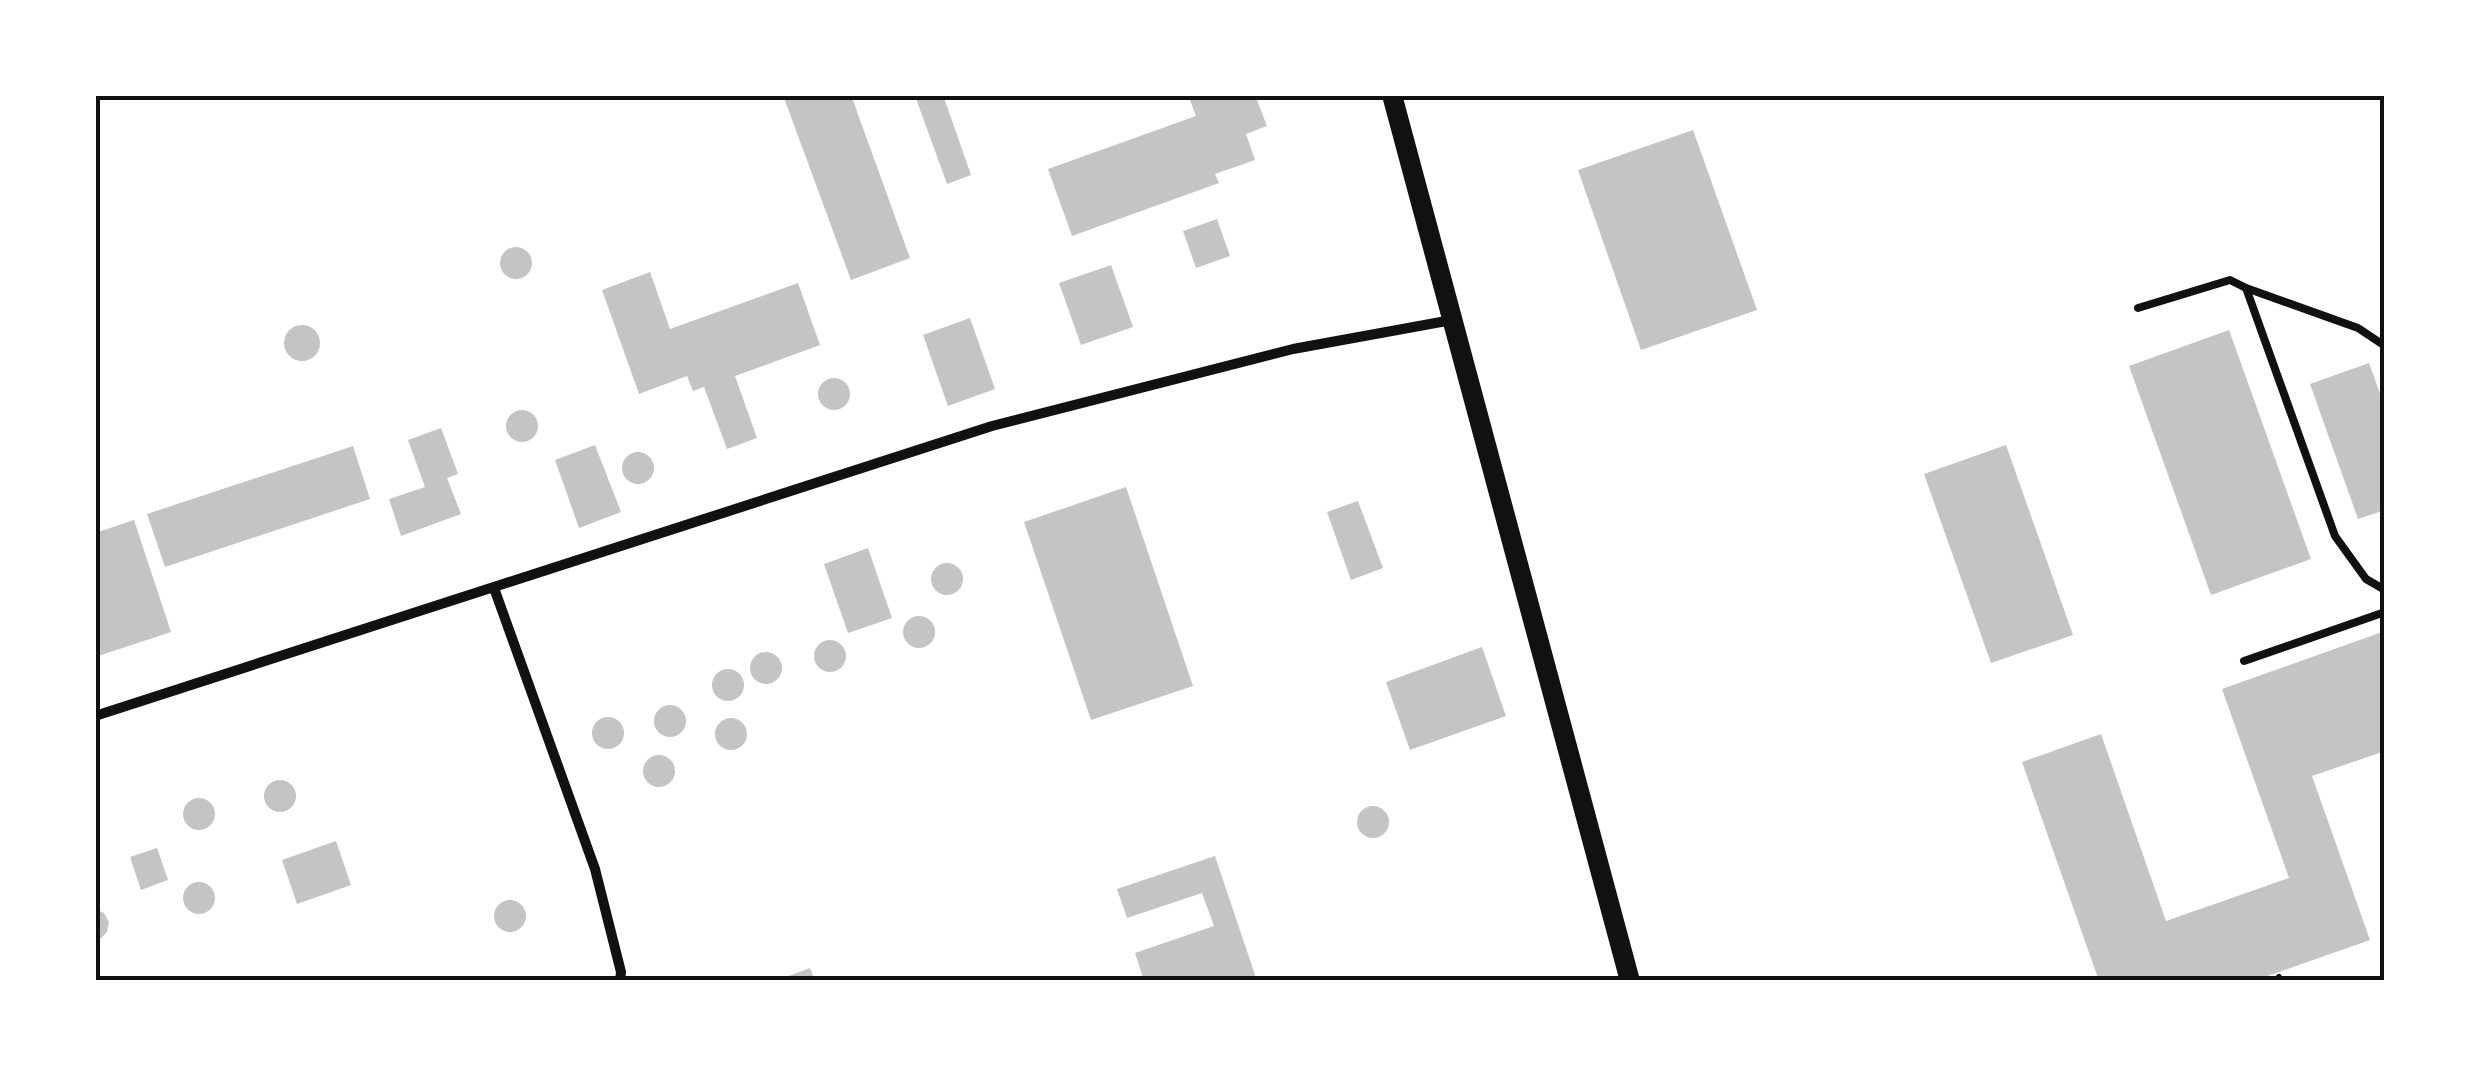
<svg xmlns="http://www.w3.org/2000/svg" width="2480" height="1076" font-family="Rubik,sans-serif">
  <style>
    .building { fill: #c4c4c4 }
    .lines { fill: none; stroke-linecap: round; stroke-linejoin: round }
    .path { stroke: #111; stroke-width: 6 }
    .service { stroke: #111; stroke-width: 8 }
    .minor { stroke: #111; stroke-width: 10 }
    .secondary { stroke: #111; stroke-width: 20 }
    .neatline { fill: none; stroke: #111; stroke-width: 4 }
  </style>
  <rect width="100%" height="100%" fill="#fff"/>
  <g class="building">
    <polygon points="783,95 851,95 910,258 851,280"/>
    <polygon points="943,95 971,175 947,184 915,96"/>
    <polygon points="1188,95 1255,95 1267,126 1246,134 1255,160 1215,174 1219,183 1072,236 1048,169 1196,116"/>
    <polygon points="1693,130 1757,310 1641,350 1578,170"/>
    <polygon points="1217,219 1230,256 1196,268 1183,231"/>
    <circle cx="516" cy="263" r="16"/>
    <polygon points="1111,265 1133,327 1081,345 1059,283"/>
    <polygon points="650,272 670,329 798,283 820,345 735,376 757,438 727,449 704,387 693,391 687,376 639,394 602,290"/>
    <polygon points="970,318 995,389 948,406 923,335"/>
    <circle cx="302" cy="343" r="18"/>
    <polygon points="2229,330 2311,559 2211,595 2129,366"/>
    <polygon points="2369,363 2385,407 2385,510 2358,519 2310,384"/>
    <circle cx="834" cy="394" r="16"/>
    <circle cx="522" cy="426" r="16"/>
    <polygon points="441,428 458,474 447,478 461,514 401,536 389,499 425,487 408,440"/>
    <polygon points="595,445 621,512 579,528 555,460"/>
    <polygon points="2006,445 2073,635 1991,663 1924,474"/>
    <polygon points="353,446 370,499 165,567 147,514"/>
    <circle cx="638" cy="468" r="16"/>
    <polygon points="1126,487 1193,686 1091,720 1024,522"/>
    <polygon points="1358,501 1383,568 1351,580 1327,512"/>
    <polygon points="134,520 171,632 95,657 95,533"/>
    <polygon points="868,548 892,618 848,633 824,564"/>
    <circle cx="947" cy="579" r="16"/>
    <circle cx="919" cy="632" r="16"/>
    <polygon points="2385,631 2385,751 2312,776 2370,940 2253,981 2099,981 2022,762 2101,734 2166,921 2289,878 2222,689"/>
    <circle cx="830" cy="656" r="16"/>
    <polygon points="1482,647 1506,716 1410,750 1386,682"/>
    <circle cx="766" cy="668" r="16"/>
    <circle cx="728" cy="685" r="16"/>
    <circle cx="670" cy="721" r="16"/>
    <circle cx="608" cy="733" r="16"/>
    <circle cx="731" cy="734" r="16"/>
    <circle cx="659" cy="771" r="16"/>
    <circle cx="280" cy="796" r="16"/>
    <circle cx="199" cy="814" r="16"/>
    <circle cx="1373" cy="822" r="16"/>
    <polygon points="336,841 351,885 297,904 282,860"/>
    <polygon points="157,848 168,880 141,890 130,857"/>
    <polygon points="1215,856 1257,981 1144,981 1135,953 1214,926 1202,893 1127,918 1117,889"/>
    <circle cx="199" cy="898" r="16"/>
    <circle cx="510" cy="916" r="16"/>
    <polygon points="95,909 104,913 109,922 107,932 100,939 95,940"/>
    <polygon points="810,968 815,981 775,981"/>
  </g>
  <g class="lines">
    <polyline class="path" points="2279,977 2281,981"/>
    <g class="service">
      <polyline points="2246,288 2358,328 2385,346"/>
      <polyline points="2138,308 2230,280 2246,288 2335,536 2366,579 2385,590"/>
      <polyline points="2244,661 2385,612"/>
    </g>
    <g class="minor">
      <polyline points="494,588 595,869 621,972 620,981"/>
      <polyline points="95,716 992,426 1293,349 1452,320"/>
    </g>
    <polyline class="secondary" points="1392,95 1630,981"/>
  </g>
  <rect width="2480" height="1076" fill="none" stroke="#ffffff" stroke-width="195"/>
  <rect x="98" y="98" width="2284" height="880" class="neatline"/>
</svg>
